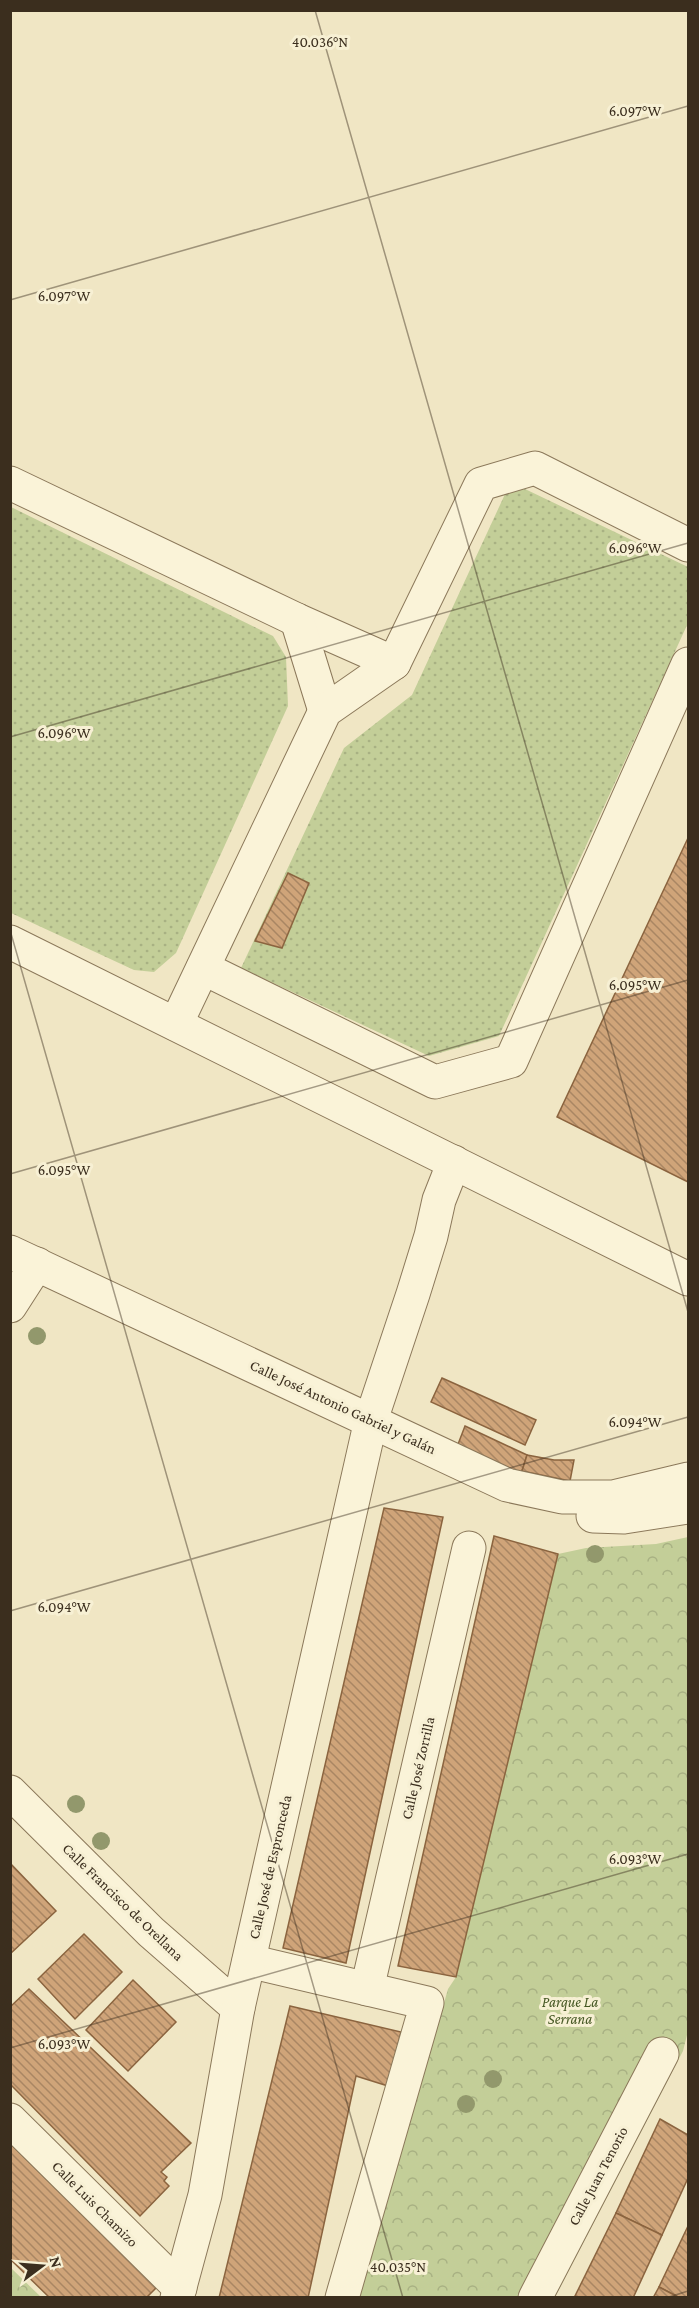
<svg xmlns="http://www.w3.org/2000/svg" width="699" height="2308" font-family="'Crimson Pro',serif">
  <style>
    .grass { fill: url(#grass-dots) }
    .park { fill: url(#park-crowns) }
    .building { fill: url(#building-back-hatch); stroke: #8b643f; stroke-width: 1.5 }
    .lines { fill: none; stroke-linecap: round; stroke-linejoin: round }
    .minor-casing { stroke: #8b785a; stroke-width: 35 }
    .minor { stroke: #faf3d8; stroke-width: 33 }
    .tree { fill: #92986c }
    .ticks { fill: none; stroke: #3b2e1e; stroke-width: 1.5; stroke-opacity: 0.45 }
    .labels { text-anchor: middle; dominant-baseline: central; stroke-width: 6; stroke-linejoin: round; paint-order: stroke }
    .street-label { font-size: 15px; fill: #3b2e1e; stroke: #f7f0d4 }
    .park-label { font-size: 15px; font-style: italic; fill: #465824; stroke: #f7f0d4 }
    .ticks-label { font-size: 15px; text-anchor: middle; fill: #3b2e1e; stroke: #f7f0d4; stroke-width: 6; stroke-linejoin: round; paint-order: stroke }
  </style>
  <defs>
    <pattern id="grass-dots" width="8" height="8" patternUnits="userSpaceOnUse" patternTransform="scale(1.5)"><rect width="8" height="8" fill="#c3ce98"/><path d="M2 2h.1M6 6h.1" fill="none" stroke="#a8b183" stroke-width="1.8" stroke-linecap="round"/></pattern>
    <pattern id="park-crowns" width="20" height="18" patternUnits="userSpaceOnUse" patternTransform="scale(1.5)"><rect width="20" height="18" fill="#c3ce98"/><path d="M2 6a3 3 0 1 1 6 0M12 15a3 3 0 1 1 6 0" fill="none" stroke="#a8b183"/></pattern>
    <pattern id="building-back-hatch" width="6" height="6" patternUnits="userSpaceOnUse" patternTransform="scale(1.5)"><rect width="6" height="6" fill="#cfa479"/><path d="M-1 5l2 2M0 0l6 6M5-1l2 2" fill="none" stroke="#a98663"/></pattern>
  </defs>
  <rect width="100%" height="100%" fill="#f0e6c4"/>
  <g class="grass">
    <polygon points="525,489 688,567 688,623 499,1036 429,1056 241,968 344,748 412,695 506,492"/>
    <polygon points="11,507 273,636 286,657 288,706 176,953 154,972 134,970 11,913"/>
  </g>
  <g class="park">
    <polygon points="688,1537 688,2031 683,2051 555,2297 359,2298 448,1989 456,1977 558,1554 586,1548 656,1544"/>
    <polygon points="10,2268 11,2268 41,2297 11,2297"/>
  </g>
  <g class="building">
    <polygon points="688,838 688,1182 557,1117"/>
    <polygon points="288,873 309,883 282,948 255,941"/>
    <polygon points="442,1378 536,1420 525,1445 431,1402"/>
    <polygon points="465,1426 527,1455 519,1480 455,1452"/>
    <polygon points="527,1455 554,1460 574,1460 570,1481 522,1471"/>
    <polygon points="384,1508 443,1517 346,1963 283,1948"/>
    <polygon points="494,1536 558,1554 456,1977 398,1966"/>
    <polygon points="10,1863 56,1911 10,1954"/>
    <polygon points="84,1934 122,1972 75,2019 38,1979"/>
    <polygon points="133,1980 176,2022 128,2071 86,2030"/>
    <polygon points="29,1989 191,2143 161,2172 167,2177 164,2181 169,2186 140,2216 10,2084 10,2007"/>
    <polygon points="290,2006 401,2032 388,2086 356,2076 308,2298 219,2298"/>
    <polygon points="660,2119 688,2135 688,2178 662,2235 616,2213"/>
    <polygon points="10,2143 157,2287 146,2298 50,2298 10,2259"/>
    <polygon points="616,2213 662,2235 633,2298 574,2298"/>
    <polygon points="688,2226 688,2298 680,2298 659,2287"/>
    <polygon points="659,2287 680,2298 653,2298"/>
  </g>
  <g class="lines">
    <defs>
      <g id="minor">
        <polyline points="10,483 297,620 394,663"/>
        <polyline points="297,620 325,711"/>
        <polyline points="10,942 688,1279"/>
        <polyline points="203,968 435,1082 511,1061 688,664"/>
        <polyline points="176,1024 325,711 394,663 481,484 535,468 688,545"/>
        <polyline points="10,1252 507,1485 562,1497 613,1497 688,1479"/>
        <polyline points="10,1306 37,1264"/>
        <polyline points="593,1516 624,1517 688,1507"/>
        <polyline points="10,1792 151,1932 238,2008"/>
        <polyline points="249,1961 427,2003 342,2298"/>
        <polyline points="367,1989 469,1548"/>
        <polyline points="10,2120 180,2288"/>
        <polyline points="177,2298 205,2195 238,2008 371,1420 413,1294 431,1236 439,1200 454,1162"/>
        <polyline points="535,2298 662,2054"/>
      </g>
    </defs>
    <use href="#minor" class="minor-casing"/>
    <use href="#minor" class="minor"/>
  </g>
  <g class="tree">
    <circle cx="37" cy="1336" r="9"/>
    <circle cx="595" cy="1554" r="9"/>
    <circle cx="76" cy="1804" r="9"/>
    <circle cx="101" cy="1841" r="9"/>
    <circle cx="493" cy="2079" r="9"/>
    <circle cx="466" cy="2104" r="9"/>
  </g>
  <path class="ticks" d="M315 10 688 1312M10 300 688 106M10 737 688 543M10 930 403 2298M10 1174 688 980M10 1611 688 1417M10 2048 688 1854M666 2298 688 2291"/>
  <g class="labels">
    <g class="street-label">
      <text transform="translate(343 1407) rotate(25)">Calle José Antonio Gabriel y Galán</text>
      <text transform="translate(418 1768) rotate(-77)">Calle José Zorrilla</text>
      <text transform="translate(270 1867) rotate(-77)">Calle José de Espronceda</text>
      <text transform="translate(123 1902) rotate(44)">Calle Francisco de Orellana</text>
      <text transform="translate(598 2176) rotate(-62)">Calle Juan Tenorio</text>
      <text transform="translate(95 2204) rotate(45)">Calle Luis Chamizo</text>
    </g>
    <g class="park-label">
      <text x="570" y="2002">Parque La<tspan x="570" dy="17">Serrana</tspan></text>
    </g>
  </g>
  <g class="ticks-label">
    <text x="320" y="47">40.036°N</text>
    <text x="635" y="116">6.097°W</text>
    <text x="64" y="301">6.097°W</text>
    <text x="635" y="553">6.096°W</text>
    <text x="64" y="738">6.096°W</text>
    <text x="635" y="990">6.095°W</text>
    <text x="64" y="1175">6.095°W</text>
    <text x="635" y="1427">6.094°W</text>
    <text x="64" y="1612">6.094°W</text>
    <text x="635" y="1864">6.093°W</text>
    <text x="64" y="2049">6.093°W</text>
    <text x="398" y="2272">40.035°N</text>
  </g>
  <rect width="699" height="2308" fill="none" stroke="#3b2e1e" stroke-width="24"/>
  <g transform="translate(42 2266) rotate(74)" stroke="#f7f0d4" stroke-width="4.5" paint-order="stroke">
  <path d="M0-4.5L10 22L0 15L-10 22Z" fill="#3b2e1e"/>
  <text y="-9" font-size="16" font-weight="bold" text-anchor="middle" fill="#3b2e1e">N</text>
  </g>
</svg>
